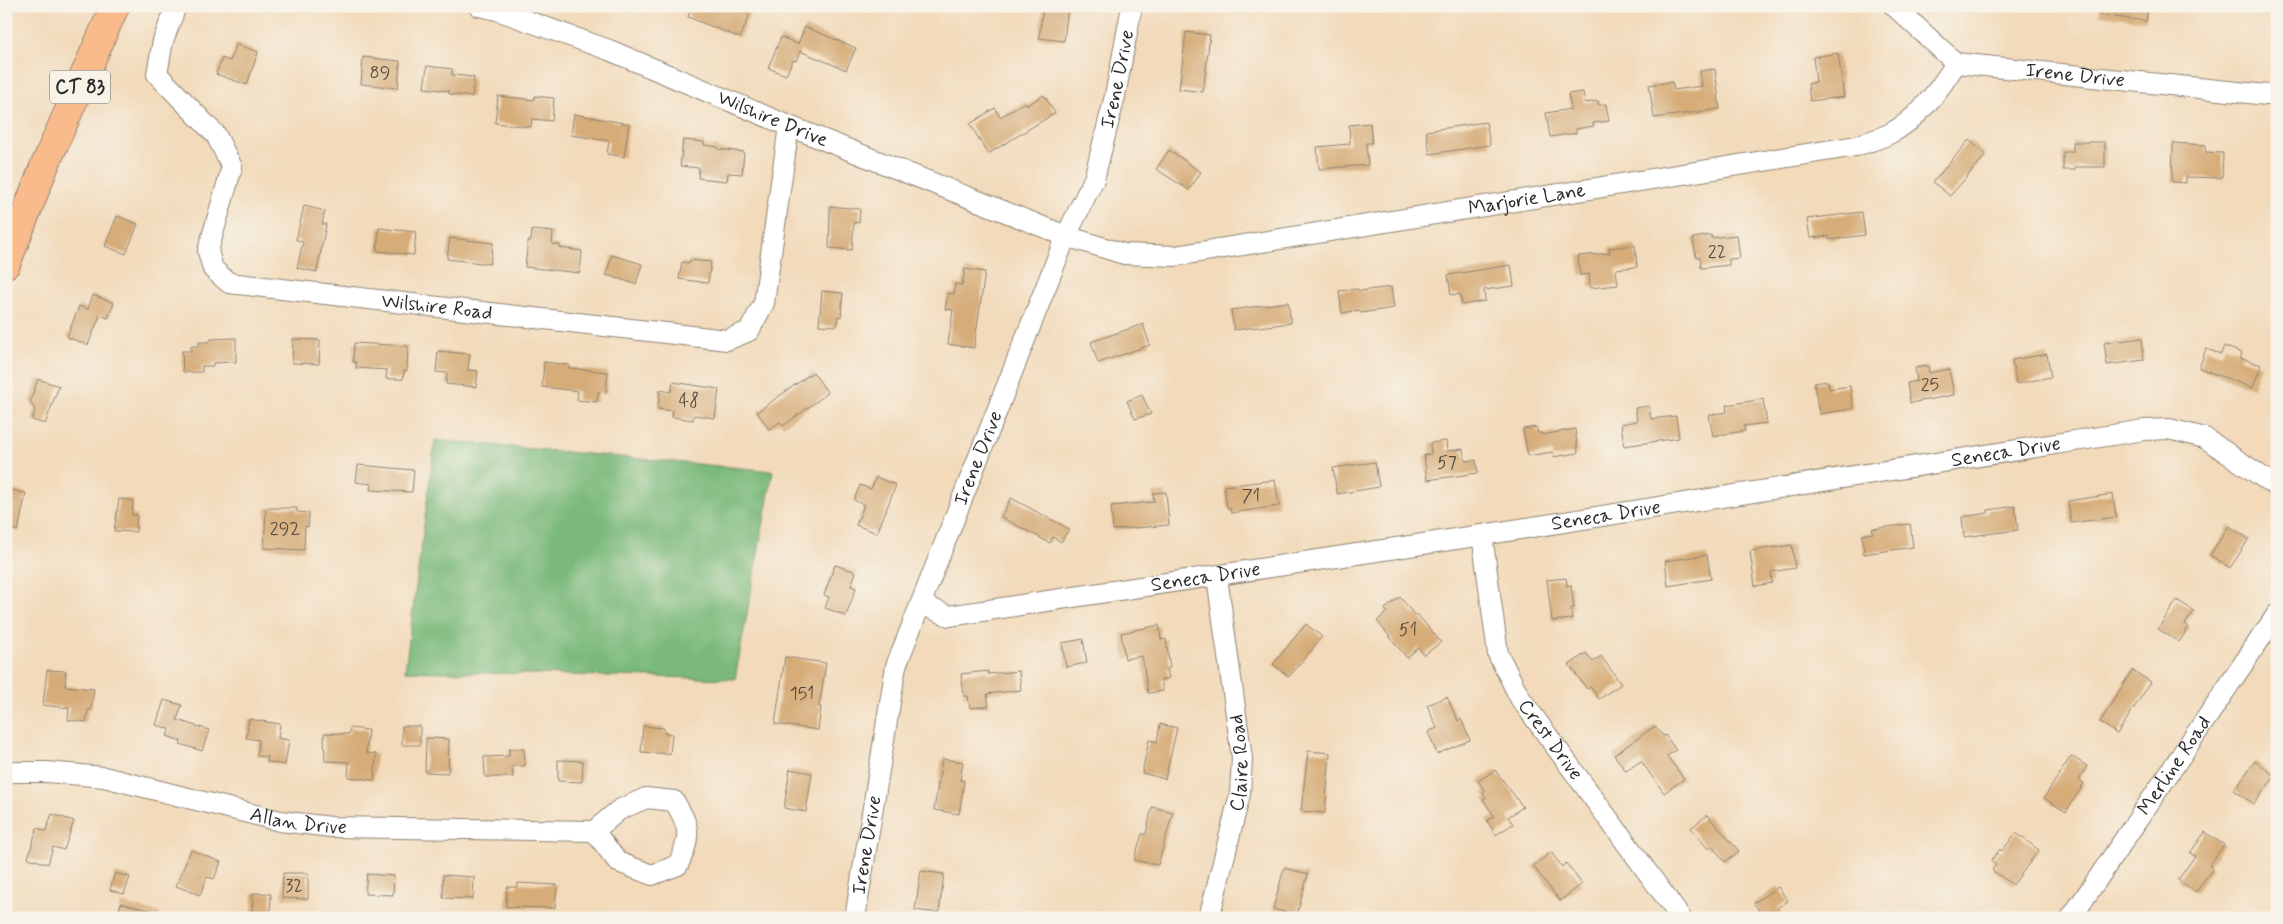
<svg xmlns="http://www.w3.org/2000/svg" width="2283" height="924" font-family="Mynerve,sans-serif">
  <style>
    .forest { fill: #7ab97a; stroke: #527252 }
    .building { fill: #d6ac78 }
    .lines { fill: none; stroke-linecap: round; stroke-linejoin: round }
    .minor-casing { stroke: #8e8272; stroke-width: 22 }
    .primary-casing { stroke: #8e8272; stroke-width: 30 }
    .minor { stroke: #fff; stroke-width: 20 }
    .primary { stroke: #fabb8c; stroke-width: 28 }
    .labels { text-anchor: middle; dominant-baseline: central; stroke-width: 4; stroke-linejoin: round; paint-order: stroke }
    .number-label { font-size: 18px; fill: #564b3e }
    .shield { fill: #f7f3e8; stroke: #686764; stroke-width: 1 }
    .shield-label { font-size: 19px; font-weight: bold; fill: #2b2b2b }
    .street-label { font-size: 20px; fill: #2b2b2b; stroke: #f7f3e8 }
  </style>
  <rect width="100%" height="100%" fill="#f7f3e8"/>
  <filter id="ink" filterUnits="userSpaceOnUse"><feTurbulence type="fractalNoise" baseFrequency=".02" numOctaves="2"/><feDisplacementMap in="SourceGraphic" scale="10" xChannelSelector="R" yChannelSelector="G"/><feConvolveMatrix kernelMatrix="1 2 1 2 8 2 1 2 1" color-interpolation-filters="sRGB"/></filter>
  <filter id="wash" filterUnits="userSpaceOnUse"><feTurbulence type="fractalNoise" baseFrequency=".0096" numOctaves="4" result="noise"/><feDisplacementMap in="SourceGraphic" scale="20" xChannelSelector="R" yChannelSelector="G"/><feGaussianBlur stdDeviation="1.12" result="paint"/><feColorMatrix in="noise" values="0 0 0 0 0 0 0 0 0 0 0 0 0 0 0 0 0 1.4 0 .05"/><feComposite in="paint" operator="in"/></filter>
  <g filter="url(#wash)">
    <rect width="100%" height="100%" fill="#f2daba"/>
    <polygon class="forest" points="435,440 773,471 735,679 405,671"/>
    <g id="blocks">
      <g class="building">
        <polygon points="692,6 731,6 750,14 740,38 688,17"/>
        <polygon points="1043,6 1068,6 1064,41 1039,38"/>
        <polygon points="2100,6 2148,6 2146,21 2099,15"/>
        <polygon points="805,27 856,48 846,70 800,51 796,61 793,60 786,75 768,68 781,37 798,44"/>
        <polygon points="1186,32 1210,35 1203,92 1179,89"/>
        <polygon points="236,44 258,52 247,85 216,74 222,58 230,61"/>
        <polygon points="1838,53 1844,97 1810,101 1808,84 1816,82 1813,57"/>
        <polygon points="363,57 400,61 398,88 361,84"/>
        <polygon points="427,66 452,69 452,75 474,77 472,97 449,94 449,91 424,88"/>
        <polygon points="1715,69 1720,109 1654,118 1649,85 1672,82 1674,90 1702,86 1700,71"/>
        <polygon points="1583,92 1585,103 1598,101 1599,105 1606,104 1609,121 1593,123 1594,126 1576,129 1576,133 1550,137 1546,113 1571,109 1568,94"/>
        <polygon points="1044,95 1055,113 988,154 970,124 995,108 1000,117 1025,102 1027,105"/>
        <polygon points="498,96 534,100 535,96 554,98 552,121 532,119 531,127 495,123"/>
        <polygon points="574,114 629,124 624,157 607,154 609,141 571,135"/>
        <polygon points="1486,122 1490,145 1430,154 1426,131"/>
        <polygon points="1370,123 1372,143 1366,143 1368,165 1319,169 1317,147 1350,144 1349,125"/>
        <polygon points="683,140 704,142 704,145 718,147 718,149 744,152 742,174 728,173 727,181 698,178 699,168 680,166"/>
        <polygon points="1969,140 1986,155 1950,196 1933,182"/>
        <polygon points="2073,142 2105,142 2105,167 2076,167 2075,170 2063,170 2063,152 2073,152"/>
        <polygon points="2173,143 2206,145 2205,152 2223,153 2222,178 2186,177 2186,183 2172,182"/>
        <polygon points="1169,150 1201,172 1189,190 1156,169"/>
        <polygon points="304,206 325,211 322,224 326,224 317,272 297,268 303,242 296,240"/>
        <polygon points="830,206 860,209 859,223 854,222 852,250 829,248"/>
        <polygon points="1862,212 1865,235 1829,240 1829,236 1810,238 1807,219"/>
        <polygon points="117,216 138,224 126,254 105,246"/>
        <polygon points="379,228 416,232 414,255 377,251"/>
        <polygon points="532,230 553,232 552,244 560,245 560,248 582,251 580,273 525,267 528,241 531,241"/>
        <polygon points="1711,235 1711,238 1737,235 1740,258 1729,259 1729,265 1701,268 1700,257 1696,257 1693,238"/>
        <polygon points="450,238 493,243 490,264 447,259"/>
        <polygon points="1635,245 1637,267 1616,269 1618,285 1590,288 1589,274 1580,275 1578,256 1610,253 1609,248"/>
        <polygon points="612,255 642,264 636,284 606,275"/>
        <polygon points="690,260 711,262 708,283 679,279 682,262 689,263"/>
        <polygon points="1511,265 1514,286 1484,290 1485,301 1462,305 1460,294 1451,295 1448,275"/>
        <polygon points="965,269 985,272 974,348 948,344 953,310 945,309 948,293 954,294 955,284 962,285"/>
        <polygon points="1391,287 1394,308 1361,313 1360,310 1342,313 1339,291 1357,289 1360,291"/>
        <polygon points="822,291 843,293 841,317 838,316 837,326 819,325"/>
        <polygon points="93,295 114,303 108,318 100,315 88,345 67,337 79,306 88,309"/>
        <polygon points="1288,302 1291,323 1234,330 1231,310"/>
        <polygon points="1143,324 1150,345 1098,363 1091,342"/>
        <polygon points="236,338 236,362 213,363 213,366 202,366 202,372 183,372 182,351 191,351 191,346 199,346 199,342 209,342 211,339"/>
        <polygon points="2142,338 2144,360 2107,365 2104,343"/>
        <polygon points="293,339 320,340 319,364 292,363"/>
        <polygon points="354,343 408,346 407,371 404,371 403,379 386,379 387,370 356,368 356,362 353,362"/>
        <polygon points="2224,346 2242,353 2240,358 2261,365 2253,388 2199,368 2206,349 2221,354"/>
        <polygon points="438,351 470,354 468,370 478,371 476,387 446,384 447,373 436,372"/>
        <polygon points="2047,354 2051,377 2016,384 2012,360"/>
        <polygon points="544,362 569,365 569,368 608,372 606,393 598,392 597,402 577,400 578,391 542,387"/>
        <polygon points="1928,366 1929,373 1949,369 1954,395 1910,403 1907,383 1917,381 1915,368"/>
        <polygon points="813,372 828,393 783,426 780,422 769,429 757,412"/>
        <polygon points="38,379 59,386 45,424 32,420 35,410 30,401"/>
        <polygon points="1828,381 1829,389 1850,386 1853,409 1819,414 1814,383"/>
        <polygon points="673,382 719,389 715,418 694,415 693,420 672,417 673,411 658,409 660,390 671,392"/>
        <polygon points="1142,395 1151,414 1135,419 1127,401"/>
        <polygon points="1763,399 1767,423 1744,426 1745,431 1713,436 1709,415 1727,412 1726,405"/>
        <polygon points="1649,406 1651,419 1676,416 1679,438 1624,446 1621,424 1637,421 1635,408"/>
        <polygon points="1536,427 1538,433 1542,433 1542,435 1575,429 1578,453 1553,457 1552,452 1528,456 1523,429"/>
        <polygon points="1446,441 1447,451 1463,449 1465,461 1476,460 1478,473 1427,480 1424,455 1431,454 1430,443"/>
        <polygon points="1375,462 1379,487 1337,494 1333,468"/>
        <polygon points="358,465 414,470 412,492 370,490 371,484 356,482"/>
        <polygon points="876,477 896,485 877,533 856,525 864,505 854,500 860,485 871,489"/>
        <polygon points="1275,480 1279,506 1231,513 1230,508 1227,508 1224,486"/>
        <polygon points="6,489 26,493 18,531 6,528"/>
        <polygon points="1166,492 1169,525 1113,530 1111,506 1154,502 1153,493"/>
        <polygon points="2113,494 2116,517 2071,523 2068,501"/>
        <polygon points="1011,498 1069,529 1061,542 1053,537 1050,543 1001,517"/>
        <polygon points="119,499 133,500 132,515 137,515 136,532 114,531"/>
        <polygon points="2015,506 2018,530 1964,537 1962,517 1988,513 1988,510"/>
        <polygon points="266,508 297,508 297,512 309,513 308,527 305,526 304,550 264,548"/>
        <polygon points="1910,524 1913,547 1864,554 1862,535 1873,533 1872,529"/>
        <polygon points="2229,526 2249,539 2230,568 2210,555"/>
        <polygon points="1792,545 1795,568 1771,572 1772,583 1755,586 1750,551"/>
        <polygon points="1707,555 1711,579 1668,586 1665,561"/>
        <polygon points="835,565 856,572 851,586 856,588 846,616 825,608 829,597 824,595"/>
        <polygon points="1566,578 1567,586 1571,585 1574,608 1571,608 1572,619 1552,621 1547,580"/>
        <polygon points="1400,597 1415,616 1417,614 1441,642 1424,655 1418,648 1407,658 1377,621 1387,612 1385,609"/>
        <polygon points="2177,600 2194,611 2185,624 2189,627 2179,642 2158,629"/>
        <polygon points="1306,624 1322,637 1289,677 1273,664"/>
        <polygon points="1159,625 1161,640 1166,639 1170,668 1167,669 1169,678 1161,680 1163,691 1148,693 1142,656 1125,659 1121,633"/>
        <polygon points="1083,639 1087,663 1066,667 1062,643"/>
        <polygon points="1586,653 1593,662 1601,656 1621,684 1599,699 1590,687 1587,689 1569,665"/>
        <polygon points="785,657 826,663 819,707 821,707 818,730 775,724"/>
        <polygon points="47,670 66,671 65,686 94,689 91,710 88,710 86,722 68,720 69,708 43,705"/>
        <polygon points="2132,670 2151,682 2117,734 2100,722"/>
        <polygon points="988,671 988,674 1019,671 1021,690 987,694 989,706 970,708 968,696 964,696 961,674"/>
        <polygon points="1447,697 1458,721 1461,719 1470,740 1437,754 1428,732 1437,728 1427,705"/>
        <polygon points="164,700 182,705 177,720 209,730 202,751 180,744 181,741 167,736 170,729 156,725"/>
        <polygon points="249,719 280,724 278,738 289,740 285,765 267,762 268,757 257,756 259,740 246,738"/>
        <polygon points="1160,724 1177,728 1165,779 1142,773 1149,740 1157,742"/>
        <rect x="402" y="726" width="18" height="19"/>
        <polygon points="643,726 664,728 664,733 672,734 670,754 641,752"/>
        <polygon points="1655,726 1663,736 1665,735 1676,750 1667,756 1684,779 1664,793 1641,761 1626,771 1614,755"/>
        <polygon points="350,728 368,730 366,753 376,754 374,780 348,777 349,762 325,761 324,733 349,734"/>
        <polygon points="426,738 449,739 448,773 425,772"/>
        <polygon points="509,749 524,749 525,766 512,766 513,777 485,777 484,757 509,756"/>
        <polygon points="1308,751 1330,753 1325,813 1301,811"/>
        <polygon points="2071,756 2087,766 2079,780 2084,783 2066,812 2044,798"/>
        <polygon points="942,759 963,762 960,780 964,781 959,814 934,810"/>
        <polygon points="558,760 583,761 582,782 558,781"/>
        <polygon points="2255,761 2275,776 2254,804 2234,790"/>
        <polygon points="790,769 812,773 806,812 784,808"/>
        <polygon points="1495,770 1523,807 1508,817 1513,824 1496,835 1487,821 1494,816 1483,799 1486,797 1482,793 1485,791 1478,781"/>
        <polygon points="1152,807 1173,812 1158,865 1134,860 1142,834 1146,834"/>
        <polygon points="52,814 74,821 64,850 53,847 48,864 28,858 37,828 46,831"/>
        <polygon points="1707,815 1739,851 1725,862 1712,846 1708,849 1691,828"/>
        <polygon points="2205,832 2224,845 2209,866 2213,868 2196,892 2178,880 2195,856 2190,853"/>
        <polygon points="2016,833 2039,850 2013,885 1992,870 1996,865 1991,861 2000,849 2002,851"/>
        <polygon points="191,850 221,862 214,879 207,877 200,895 176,886"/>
        <polygon points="1551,852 1562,867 1566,863 1582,884 1560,901 1533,866"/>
        <polygon points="1284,868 1308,874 1297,915 1273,909"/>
        <polygon points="921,871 944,874 939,913 915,910"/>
        <polygon points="115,873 130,877 124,894 110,890"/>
        <polygon points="283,873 308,873 308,899 282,898"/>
        <polygon points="367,874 394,876 393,895 365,894"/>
        <polygon points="443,875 474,877 473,899 443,898"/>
        <polygon points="518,883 557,885 555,908 506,907 507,887 517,887"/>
        <polygon points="1778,887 1788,901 1777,908 1784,918 1764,918 1754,903"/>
        <polygon points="253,893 271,894 270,914 252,913"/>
        <polygon points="121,903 160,913 159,918 117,918"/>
      </g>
    </g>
  </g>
  <g filter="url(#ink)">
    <use href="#blocks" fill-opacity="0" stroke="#8e8272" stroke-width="1"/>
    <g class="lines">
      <defs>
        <g id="minor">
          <path id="s1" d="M176 6 163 41 157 74 216 135 232 167 208 251 213 269 229 283 727 340 749 331 764 303 789 126"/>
          <path id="s2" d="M479 6 497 10 609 50 789 126 1066 236 1124 254 1175 256 1856 146C1867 142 1879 139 1889 134 1918 120 1940 89 1956 63"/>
          <path id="s3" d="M1894 6 1956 63 2277 96"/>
          <path id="s4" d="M1482 535 1498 654 1520 698 1681 918"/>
          <path id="s5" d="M921 604 949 616 1482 535 2144 430 2169 429 2205 438 2277 487"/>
          <path id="s6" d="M6 772H47L104 777 280 821 331 827 594 831 619 810 646 798 674 801C691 828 691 836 678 865L652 875 618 862 594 831"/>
          <path id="s7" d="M855 918 896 666 1066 236 1094 179 1115 96 1132 6"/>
          <path id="s8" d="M1209 918 1240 794 1242 758 1217 577"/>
          <path id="s9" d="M2071 918 2277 614"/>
        </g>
        <polyline id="primary" points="6,264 44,167 115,6"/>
      </defs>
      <use href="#minor" class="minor-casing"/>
      <use href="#primary" class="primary-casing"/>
      <use href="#minor" class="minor"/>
      <use href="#primary" class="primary"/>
    </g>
  </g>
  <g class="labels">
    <g class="number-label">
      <text x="380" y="73">89</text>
      <text x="1717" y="252">22</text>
      <text x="1930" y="385">25</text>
      <text x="689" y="401">48</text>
      <text x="1447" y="463">57</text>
      <text x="1251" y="496">71</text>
      <text x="285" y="529">292</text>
      <text x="1408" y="630">51</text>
      <text x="802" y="694">151</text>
      <text x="294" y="886">32</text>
    </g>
    <rect class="shield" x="50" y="70.5" width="60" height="33" rx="4"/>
    <g class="shield-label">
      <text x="80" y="87">CT 83</text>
    </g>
    <g class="street-label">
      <text stroke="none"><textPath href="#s3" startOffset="204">Irene Drive</textPath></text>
      <text stroke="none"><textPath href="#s7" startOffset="884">Irene Drive</textPath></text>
      <text stroke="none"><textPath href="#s2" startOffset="315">Wilshire Drive</textPath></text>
      <text stroke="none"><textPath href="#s2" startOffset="1099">Marjorie Lane</textPath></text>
      <text stroke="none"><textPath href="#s1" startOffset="528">Wilshire Road</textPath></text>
      <text stroke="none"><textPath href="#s5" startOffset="1100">Seneca Drive</textPath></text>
      <text stroke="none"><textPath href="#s7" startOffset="479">Irene Drive</textPath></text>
      <text stroke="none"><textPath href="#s5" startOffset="695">Seneca Drive</textPath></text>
      <text stroke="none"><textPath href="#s5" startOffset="290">Seneca Drive</textPath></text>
      <text stroke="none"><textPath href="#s4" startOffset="221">Crest Drive</textPath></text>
      <text stroke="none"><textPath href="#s8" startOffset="159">Claire Road</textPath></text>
      <text stroke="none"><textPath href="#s9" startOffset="184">Merline Road</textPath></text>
      <text stroke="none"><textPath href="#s6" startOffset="298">Allan Drive</textPath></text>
      <text stroke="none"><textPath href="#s7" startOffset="74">Irene Drive</textPath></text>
    </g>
  </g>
  <rect width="2283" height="924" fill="none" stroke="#f7f3e8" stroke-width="25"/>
</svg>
